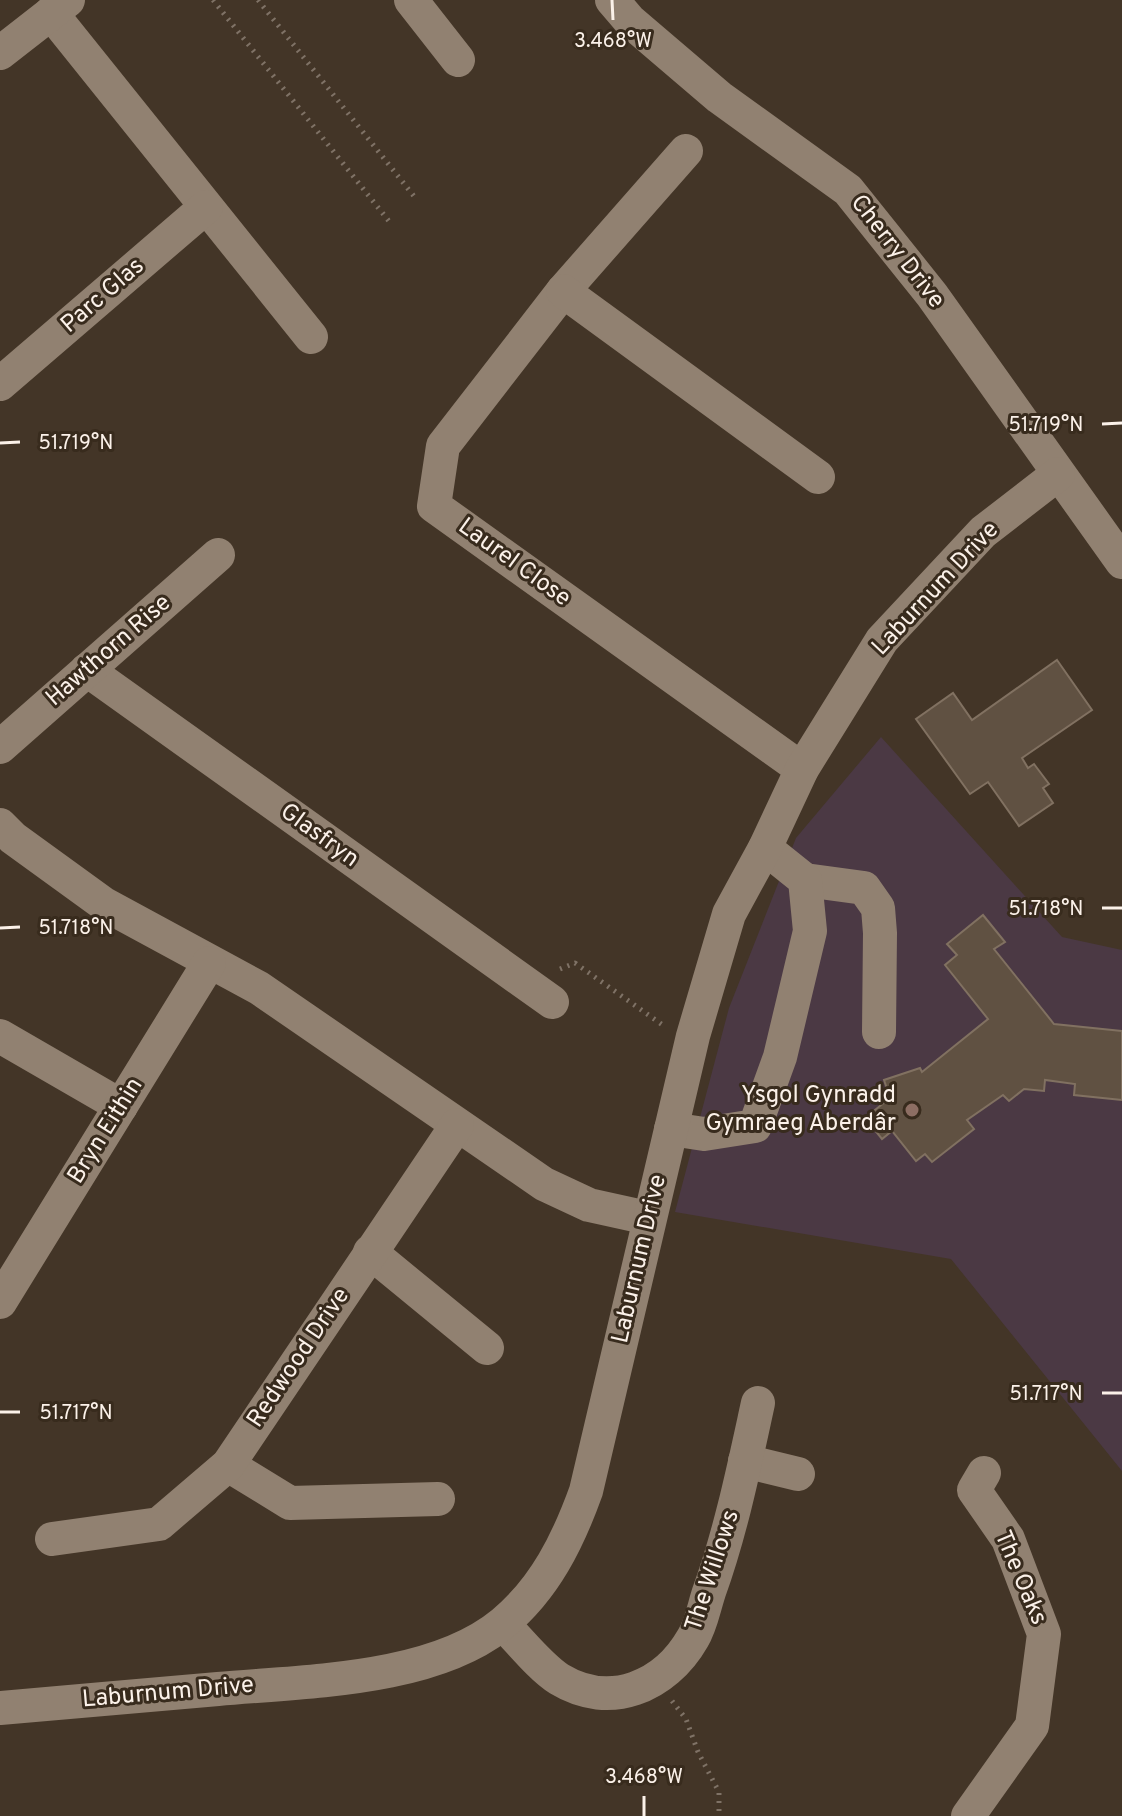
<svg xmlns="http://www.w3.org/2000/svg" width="1122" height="1816" font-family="Overpass,sans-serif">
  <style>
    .education { fill: #4b3944 }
    .building { fill: #605142; stroke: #817161; stroke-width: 2 }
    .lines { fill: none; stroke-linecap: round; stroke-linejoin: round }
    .path { stroke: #7f7266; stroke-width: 5; stroke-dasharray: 2 6; stroke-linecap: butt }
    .minor { stroke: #918171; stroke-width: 34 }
    .ticks { fill: none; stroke: #fbf1e9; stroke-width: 3 }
    .education-dot { fill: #8d6e63; stroke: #382b1d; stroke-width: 3 }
    .labels { text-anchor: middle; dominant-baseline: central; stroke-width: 6; stroke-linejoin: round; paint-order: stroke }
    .street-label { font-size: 24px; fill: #fbf1e9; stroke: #382b1d }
    .poi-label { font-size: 24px; fill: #fbf1e9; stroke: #382b1d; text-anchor: end }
    .ticks-label { font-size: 20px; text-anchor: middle; fill: #fbf1e9; stroke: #382b1d; stroke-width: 6; stroke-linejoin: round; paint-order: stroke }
  </style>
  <rect width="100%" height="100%" fill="#433527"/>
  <polygon class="education" points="881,737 1062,937 1122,950 1122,1471 951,1259 675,1212 729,1008 796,838"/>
  <g class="building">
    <polygon points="1057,660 1092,710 1022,758 1028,768 1034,764 1049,784 1043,788 1053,803 1019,826 988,782 970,794 916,719 953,693 972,720"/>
    <polygon points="983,915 1005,942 994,949 1054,1024 1122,1031 1122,1100 1074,1095 1075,1084 1045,1080 1044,1091 1024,1089 1009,1101 1003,1095 967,1120 974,1129 932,1162 925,1154 916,1161 892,1131 882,1139 865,1118 890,1098 884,1080 920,1068 922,1072 988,1019 945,965 957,955 947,944"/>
  </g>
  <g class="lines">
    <g class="path">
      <polyline points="213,0 392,225"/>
      <polyline points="258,0 417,200"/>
      <polyline points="560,969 575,963 664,1026"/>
      <polyline points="672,1701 686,1719 698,1752 719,1792 719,1816"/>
    </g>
    <g class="minor">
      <polyline points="411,0 458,60"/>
      <polyline points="612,0 630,21 719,97 848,190 932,295 1122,562"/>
      <polyline points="51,13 311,337"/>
      <polyline points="0,53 68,0"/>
      <polyline points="686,151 563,291 443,446 434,506 802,769"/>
      <polyline points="563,291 818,477"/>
      <polyline points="0,384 206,207"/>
      <polyline points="87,670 552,1002"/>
      <polyline points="0,747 218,555"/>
      <polyline points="0,825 13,838 104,904 259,988 544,1184 589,1205 648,1218"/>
      <polyline points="805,880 864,888 878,908 880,933 879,1032"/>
      <polyline points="0,1036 121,1106"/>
      <polyline points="671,1129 704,1134 755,1126 780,1057 810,931 805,880 765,848"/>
      <polyline points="370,1252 487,1348"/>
      <polyline points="0,1302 209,963"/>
      <polyline points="745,1461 798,1474"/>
      <polyline points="228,1465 290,1503 438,1499"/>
      <polyline points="52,1539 159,1524 228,1465 457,1125"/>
      <path d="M503 1624C519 1640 540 1667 559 1679 610 1710 665 1687 693 1638 701 1625 704 1607 709 1592 731 1531 744 1467 758 1403"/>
      <path d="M0 1708C73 1702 145 1695 218 1689 305 1681 433 1681 503 1623 545 1588 568 1541 586 1491L693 1036 729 914 765 848 802 769 882 640 983 532 1058 474"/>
      <polyline points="968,1816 1032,1726 1044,1634 1008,1539 974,1490 984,1473"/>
    </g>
  </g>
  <path class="ticks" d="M612 0 613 20M1102 424 1122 423M0 443 20 442M1102 908H1122M0 928 20 927M1102 1393H1122M0 1412H20M644 1796V1816"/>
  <circle class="education-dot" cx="912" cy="1110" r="8"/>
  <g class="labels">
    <g class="street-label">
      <text transform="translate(897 252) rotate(52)">Cherry Drive</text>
      <text transform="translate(103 296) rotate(-41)">Parc Glas</text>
      <text transform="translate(514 563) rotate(36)">Laurel Close</text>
      <text transform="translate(936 589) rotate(-47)">Laburnum Drive</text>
      <text transform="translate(109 651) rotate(-41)">Hawthorn Rise</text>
      <text transform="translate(319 836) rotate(36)">Glasfryn</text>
      <text transform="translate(106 1131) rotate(-58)">Bryn Eithin</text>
      <text transform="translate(640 1259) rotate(-77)">Laburnum Drive</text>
      <text transform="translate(299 1358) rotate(-56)">Redwood Drive</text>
      <text transform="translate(713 1571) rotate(-72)">The Willows</text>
      <text transform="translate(1020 1578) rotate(67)">The Oaks</text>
      <text transform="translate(168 1693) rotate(-5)">Laburnum Drive</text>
    </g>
    <g class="poi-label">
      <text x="896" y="1096">Ysgol Gynradd<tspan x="896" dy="28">Gymraeg Aberdâr</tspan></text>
    </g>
  </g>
  <g class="ticks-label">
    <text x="613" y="47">3.468°W</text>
    <text x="1046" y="431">51.719°N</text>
    <text x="76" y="449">51.719°N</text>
    <text x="1046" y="915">51.718°N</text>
    <text x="76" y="934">51.718°N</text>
    <text x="1046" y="1400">51.717°N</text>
    <text x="76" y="1419">51.717°N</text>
    <text x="644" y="1783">3.468°W</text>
  </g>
</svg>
